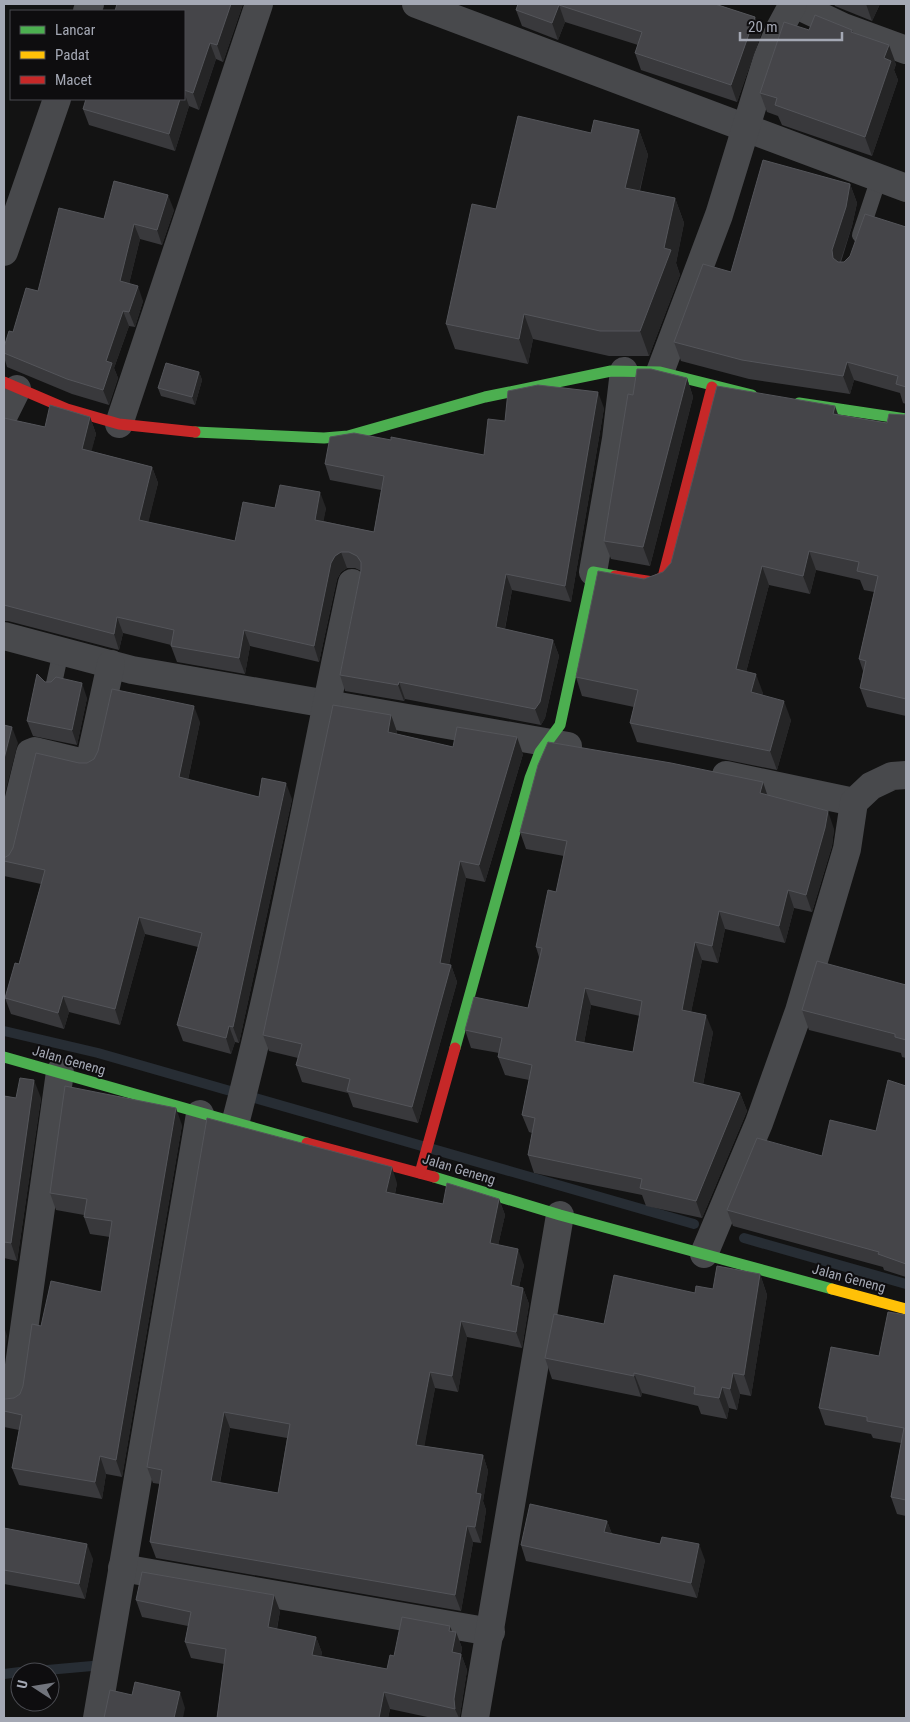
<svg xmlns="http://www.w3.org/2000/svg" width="910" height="1722" font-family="'Roboto Condensed',sans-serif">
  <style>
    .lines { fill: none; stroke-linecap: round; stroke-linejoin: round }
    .stream { stroke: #272d34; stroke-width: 10 }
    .lane { stroke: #48494c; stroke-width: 16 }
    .street { stroke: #48494c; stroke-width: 28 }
    .fast { stroke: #4caf50; stroke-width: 11 }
    .slow { stroke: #ffc107; stroke-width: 11 }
    .jam { stroke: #c62828; stroke-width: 11 }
    .wall { fill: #39393c; fill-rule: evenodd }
    .shaded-wall { fill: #252526 }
    .building { fill: #454549; stroke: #54555a; fill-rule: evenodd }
    .labels { text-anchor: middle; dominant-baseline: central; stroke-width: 4; stroke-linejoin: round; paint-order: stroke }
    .street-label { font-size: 14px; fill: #a4a8b4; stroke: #0e0d0f }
  </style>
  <rect width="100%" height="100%" fill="#131313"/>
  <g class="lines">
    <g class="stream">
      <polyline points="4,1031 98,1053 694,1224"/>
      <polyline points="744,1238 906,1284"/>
      <polyline points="25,1672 92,1666"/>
      <polyline points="4,1674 20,1672"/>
    </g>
    <g class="lane">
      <polyline points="860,235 879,178"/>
      <polyline points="53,688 61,651"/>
    </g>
    <g class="street">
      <polyline points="416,4 906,188"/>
      <polyline points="795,4 843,27 906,50"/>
      <polyline points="87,11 90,4"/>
      <polyline points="4,252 57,99"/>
      <polyline points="660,372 719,215 767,59 779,30 793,4"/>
      <polyline points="4,415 17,389"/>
      <polyline points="119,424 259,4"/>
      <polyline points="593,572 616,439 624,371"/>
      <polyline points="4,636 132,670 568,746"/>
      <polyline points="726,775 854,802"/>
      <polyline points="4,860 30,753 35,751 89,764 111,664"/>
      <path d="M235 1124C282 945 313 763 352 583"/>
      <polyline points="704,1254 759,1123 799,1011 847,849 854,802 871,786 892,776 906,775"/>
      <polyline points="14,1401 60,1072"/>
      <polyline points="122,1568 491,1632"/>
      <polyline points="97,1718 200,1114"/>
      <polyline points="475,1718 560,1215"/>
    </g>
    <g class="fast">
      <polyline points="799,403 906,419"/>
      <polyline points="195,432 324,438 348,436 485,397 611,371 660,372 752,395"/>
      <polyline points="455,1048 530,778 540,752 560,725 593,572 615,576"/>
      <polyline points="4,1057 307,1143"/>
      <polyline points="434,1177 560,1215 832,1289"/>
    </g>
    <polyline class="slow" points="832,1289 906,1309"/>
    <g class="jam">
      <polyline points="4,382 67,409 119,424 195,432"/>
      <polyline points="615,576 653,582 663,577 712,387"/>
      <polyline points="307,1143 434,1177"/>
      <polyline points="420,1173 455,1048"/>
    </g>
  </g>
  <g class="wall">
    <polygon points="117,4 243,4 223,62 216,59 199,110 189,106 175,151 89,125 83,109 184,99 184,11"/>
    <polygon points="518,4 715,4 755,17 761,34 737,102 641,70 635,53 638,45 565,22 558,40 522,26 516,10"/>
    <polygon points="834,4 880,4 872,21 835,6"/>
    <polygon points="809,30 852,30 853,32 896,64 894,70 898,80 872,156 782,125 778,116 767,112 760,93"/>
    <polygon points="639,130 648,155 640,191 675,198 684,223 676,263 680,275 649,356 609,356 533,339 528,364 455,349 446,324 496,209 591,133"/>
    <polygon points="850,184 857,203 852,226 841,262 844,262 906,227 906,404 903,403 900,393 854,380 850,394 749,379 681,361 674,342 731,272"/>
    <polygon points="174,210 162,245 140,239 129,284 143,301 135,327 129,326 114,368 118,378 109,405 72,394 7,367 4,357 4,347 13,332 104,219"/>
    <polygon points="199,372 202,380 195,405 161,396 158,388"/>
    <polygon points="687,378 693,397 650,566 611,559 604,541"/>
    <polygon points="604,408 571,602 512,590 505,629 553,640 559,656 545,718 541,725 405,699 404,701 345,691 340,675 361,571 355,568 347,568 341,572 337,579 319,662 250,646 245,674 177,662 171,646 171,645 123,633 119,650 8,621 4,621 4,418 45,427 90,417 96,434 91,451 152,467 158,483 148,522 235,541 275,508 326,508 323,521 374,532 381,490 330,480 325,464 391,440 484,455 505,421"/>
    <polygon points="906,414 906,716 867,707 860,688 863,671 859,659 874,592 864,590 860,580 816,570 810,594 769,585 746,672 763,693 762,695 791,720 777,770 637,742 630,723 634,707 582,696 576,677 644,579 663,572 838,415 887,423"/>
    <polygon points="45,682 51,682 87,698 77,745 33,736 27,721"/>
    <polygon points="391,715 397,732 397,734 453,747 523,754 485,882 466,878 449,965 451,965 457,982 418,1123 353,1107 348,1093 302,1082 296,1065 298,1058 269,1051 263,1035"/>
    <polygon points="200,722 188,780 259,797 292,799 239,1043 235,1042 231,1054 183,1041 177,1025 198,947 145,934 120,1025 69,1012 64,1029 11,1014 5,998 19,964 41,884 4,876 4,858 9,855 79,763 87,763"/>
    <path d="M767 795 834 829 832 846 812 912 794 908 785 943 725 929 718 963 702 960 691 1012 713 1032 703 1085 740 1093 747 1111 702 1218 646 1206 642 1195 534 1173 528 1155 532 1133 529 1132 522 1115 529 1080 505 1075 498 1057 499 1053 471 1048 465 1030 528 1008 539 957 536 947 556 892 564 856 526 849 520 832ZM591 1005 640 1016 633 1052 584 1043Z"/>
    <polygon points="906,985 906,1058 902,1057 901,1053 809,1030 802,1010"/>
    <polygon points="906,1086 906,1277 884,1270 883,1267 733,1226 727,1210 822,1156 876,1131"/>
    <polygon points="4,1096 16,1098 41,1098 17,1261 4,1258"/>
    <polygon points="182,1125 122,1477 106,1474 102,1499 19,1485 12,1468 19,1430 4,1427 4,1398 5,1399 14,1398 20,1394 23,1386 41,1326 101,1292 110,1237 90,1234 84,1217 84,1215 56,1210 50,1193"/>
    <path d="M397 1183 395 1194 443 1204 499 1199 505 1215 498 1245 524 1265 519 1287 523 1288 529 1304 522 1348 467 1337 458 1392 435 1388 424 1446 483 1455 488 1471 483 1501 486 1510 481 1543 473 1542 461 1611 156 1558 150 1542 160 1484 153 1483 147 1467ZM230 1428 287 1438 278 1493 220 1483Z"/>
    <polygon points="760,1274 767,1295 751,1396 740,1394 737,1410 729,1408 727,1419 701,1414 698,1406 642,1393 641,1397 552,1379 545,1358 604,1324 695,1293 713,1289"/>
    <polygon points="906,1315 906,1516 897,1514 891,1497 901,1443 873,1438 871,1434 825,1425 819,1408 879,1356"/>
    <polygon points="607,1521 612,1534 660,1544 705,1560 697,1598 526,1561 521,1545"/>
    <polygon points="4,1528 93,1559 85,1599 4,1584"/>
    <polygon points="136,1600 280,1611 277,1629 316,1637 322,1653 321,1656 387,1669 394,1656 452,1631 456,1632 462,1648 461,1654 467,1670 460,1715 460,1718 432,1718 390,1709 388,1718 217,1718 224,1664 191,1658 185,1642 188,1626 142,1617"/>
  </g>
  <g class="shaded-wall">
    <polygon points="231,4 243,4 223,62 217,45"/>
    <polygon points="866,4 880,4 872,21"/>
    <polygon points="559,5 565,22 558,40 552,23"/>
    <polygon points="755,17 761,34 737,102 731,85"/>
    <polygon points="210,43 216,59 199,110 193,93"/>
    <polygon points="889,45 896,64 894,70 898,80 872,156 865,137 884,58"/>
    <polygon points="184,92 189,106 175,151 169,134 180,99 184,99"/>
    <polygon points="639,130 648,155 634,213 625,188"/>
    <polygon points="850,184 857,203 852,226 838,268 833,258 832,250"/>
    <polygon points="168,195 174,210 162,245 157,230"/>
    <polygon points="675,198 684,223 676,263 680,275 649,356 640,331 664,248"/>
    <polygon points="134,224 140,239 126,296 120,281"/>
    <polygon points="138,286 143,301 135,327 129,312"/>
    <polygon points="123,311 129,326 114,368 118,378 109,405 103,390 106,361"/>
    <polygon points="524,314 533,339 528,364 519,339"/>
    <polygon points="847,362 854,380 850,394 843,376"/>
    <polygon points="199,372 202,380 195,405 192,397"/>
    <polygon points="687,378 693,397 650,566 643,547"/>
    <polygon points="598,392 604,408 571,602 565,586"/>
    <polygon points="835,406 842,425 833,414"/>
    <polygon points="90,417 96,434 88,465 82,449"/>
    <polygon points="152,467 158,483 145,536 139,520"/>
    <polygon points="320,492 326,508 321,536 315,520"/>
    <polygon points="809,551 816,570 810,594 803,576"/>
    <polygon points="341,552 347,568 341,572 337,579 319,662 314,646 331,563 335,556"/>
    <polygon points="762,566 769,585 742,687 736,669"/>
    <polygon points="506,574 512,590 502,643 496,627"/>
    <polygon points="117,617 123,633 119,650 114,634"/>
    <polygon points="244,630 250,646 245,674 239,658"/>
    <polygon points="553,640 559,656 545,718 541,725 535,709"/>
    <polygon points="756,674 763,693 758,711 751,692"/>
    <polygon points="399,682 405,699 404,701 398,685"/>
    <polygon points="82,683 87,698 77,745 72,730"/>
    <polygon points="784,701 791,720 777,770 770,751"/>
    <polygon points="194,706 200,722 185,794 179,777"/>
    <polygon points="391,715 397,732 394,749 388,732"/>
    <polygon points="12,727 18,743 4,798 4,759"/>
    <polygon points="517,737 523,754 485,882 479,865"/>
    <polygon points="763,782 769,800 760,793"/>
    <polygon points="286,783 292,799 239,1043 233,1027"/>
    <polygon points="828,811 834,829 832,846 812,912 806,895"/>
    <polygon points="460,861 466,878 446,979 440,963"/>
    <polygon points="788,890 794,908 785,943 779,926"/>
    <polygon points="719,911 725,929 718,963 712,946"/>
    <polygon points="139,917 145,934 120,1025 115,1009"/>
    <polygon points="695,942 702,960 688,1027 682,1010"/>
    <polygon points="451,965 457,982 418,1123 412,1107"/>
    <polygon points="585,988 591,1005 581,1059 575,1041"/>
    <polygon points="63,996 69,1012 64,1029 58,1013"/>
    <polygon points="706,1015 713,1032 700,1100 693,1082"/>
    <polygon points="229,1026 235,1042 231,1054 226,1038"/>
    <polygon points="34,1080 41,1098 17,1261 11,1243"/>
    <polygon points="740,1093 747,1111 702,1218 696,1201"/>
    <polygon points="176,1108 182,1125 122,1477 116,1460"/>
    <polygon points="392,1167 397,1183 392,1208 386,1192"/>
    <polygon points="499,1199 505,1215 495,1259 490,1243"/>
    <polygon points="518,1249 524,1265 516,1301 511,1285"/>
    <polygon points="760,1274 767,1295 751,1396 744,1375"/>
    <polygon points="523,1288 529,1304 522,1348 516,1332"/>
    <polygon points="461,1321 467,1337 458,1392 452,1376"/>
    <polygon points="4,1326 7,1336 4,1362"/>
    <polygon points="430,1372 435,1388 422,1460 416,1445"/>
    <polygon points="634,1373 642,1393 641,1397 634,1376"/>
    <polygon points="733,1373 740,1394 737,1410 730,1389"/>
    <polygon points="722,1387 729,1408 727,1419 719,1398"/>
    <polygon points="224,1412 230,1428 217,1497 211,1481"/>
    <polygon points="483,1455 488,1471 483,1501 486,1510 481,1543 475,1527 476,1493"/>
    <polygon points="100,1456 106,1474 102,1499 95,1482"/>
    <polygon points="607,1521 613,1537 604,1532"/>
    <polygon points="467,1526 473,1542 461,1611 455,1595"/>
    <polygon points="87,1544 93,1559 85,1599 79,1584"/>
    <polygon points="699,1544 705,1560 697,1598 691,1583"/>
    <polygon points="274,1595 280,1611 274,1643 268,1627"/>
    <polygon points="450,1626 455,1639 456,1632 462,1648 458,1668 452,1652 449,1631"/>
    <polygon points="316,1637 322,1653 318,1671 312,1655"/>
    <polygon points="461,1654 467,1670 460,1715 460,1718 459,1718 455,1709 454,1699"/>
    <polygon points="180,1692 185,1708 183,1718 174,1718"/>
    <polygon points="384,1692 390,1709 388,1718 379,1718"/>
  </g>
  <g class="building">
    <polygon points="117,4 231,4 217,45 210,43 193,93 184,90 184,11 115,11"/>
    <polygon points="518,4 715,4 755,17 731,85 635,53 642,32 559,5 552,23 516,10"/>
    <polygon points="815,15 852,30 851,32 889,45 884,58 891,61 865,137 775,105 777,98 760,93 784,22 809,30"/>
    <polygon points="86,99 180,99 169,134 83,109"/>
    <polygon points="518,116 591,133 594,120 639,130 625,188 675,198 664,248 671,250 640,331 600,331 524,314 519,339 446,324 472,204 496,209"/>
    <polygon points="763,160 850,184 846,207 832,250 833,258 838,262 844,262 850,256 865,214 906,227 906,387 896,384 898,376 847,362 843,376 742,360 674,342 703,264 731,272"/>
    <polygon points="114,181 168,195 157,230 134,224 120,281 138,286 129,312 123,311 106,361 112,363 103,390 67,379 4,353 4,347 9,331 13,332 26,288 38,291 59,208 104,219"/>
    <polygon points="166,363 199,372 192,397 158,388"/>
    <polygon points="637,369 651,369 687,378 643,547 604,541 628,394 633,395"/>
    <polygon points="538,385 598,392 565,586 506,574 496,627 553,640 540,702 535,709 399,682 398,685 340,675 361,570 361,562 357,556 349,552 341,552 335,556 331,563 314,646 244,630 239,658 171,646 174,630 117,617 114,634 4,605 4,418 45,427 50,405 90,417 82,449 152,467 139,520 235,541 243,502 275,508 280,485 320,492 315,520 374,532 384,476 325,464 330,437 354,433 391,440 391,437 484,455 488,419 505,421 508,391"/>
    <polygon points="717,386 835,406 833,414 887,423 889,414 905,415 906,414 906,699 860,688 866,661 859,659 878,576 857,571 859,562 809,551 803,576 762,566 736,669 756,674 751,692 784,701 770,751 630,723 638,690 576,677 598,571 644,579 663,572 671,563"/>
    <polygon points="37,674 45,682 51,682 56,677 82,683 72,730 27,721"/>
    <polygon points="112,689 194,706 179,777 259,797 262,778 286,783 233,1027 229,1026 226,1038 177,1025 202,933 139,917 115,1009 63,996 58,1013 5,998 15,963 19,964 45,870 4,861 4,858 9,855 13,848 36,753 79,763 87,763 94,759 98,751"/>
    <polygon points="333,705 391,715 388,732 453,747 457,727 517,737 479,865 460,861 440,963 451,965 412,1107 347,1091 350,1079 296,1065 302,1044 263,1035"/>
    <polygon points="4,725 12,727 4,759"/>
    <path d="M548 742 671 763 763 782 760 793 828 811 825 828 806 895 788 890 779 926 719 911 712 946 695 942 682 1010 706 1015 693 1082 740 1093 696 1201 640 1188 642 1179 528 1155 535 1118 522 1115 532 1065 498 1057 502 1038 465 1030 474 997 528 1008 542 948 536 947 548 890 556 892 567 841 520 832 538 765ZM585 988 642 1001 633 1052 575 1041Z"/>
    <polygon points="817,961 906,985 906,1040 895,1037 895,1034 802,1010"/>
    <polygon points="20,1078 34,1080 11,1243 4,1242 4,1096 16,1098"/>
    <polygon points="888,1080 906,1086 906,1264 878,1254 879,1252 727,1210 757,1138 822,1156 830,1120 876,1131"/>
    <polygon points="65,1086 176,1108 116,1460 100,1456 95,1482 12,1468 22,1415 4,1411 4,1398 5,1399 14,1398 20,1394 23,1386 32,1324 41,1326 51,1281 101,1292 112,1221 84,1217 87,1199 50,1193"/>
    <path d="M207 1118 392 1167 386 1192 443 1204 447 1183 499 1199 490 1243 518 1249 511 1285 523 1288 516 1332 461 1321 452 1376 430 1372 416 1445 483 1455 476 1493 481 1494 475 1527 467 1526 455 1595 150 1542 162 1470 147 1467ZM224 1412 290 1424 278 1493 211 1481Z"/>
    <polygon points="717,1266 760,1274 744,1375 733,1373 730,1389 722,1387 719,1398 694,1394 695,1387 634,1373 634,1376 545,1358 554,1314 604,1324 614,1275 695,1293 696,1286 713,1289"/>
    <polygon points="888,1312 906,1315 906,1500 891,1497 904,1428 867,1421 867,1417 819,1408 831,1347 879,1356"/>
    <polygon points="530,1504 607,1521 604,1532 660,1544 662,1537 699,1544 691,1583 521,1545"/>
    <polygon points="4,1528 87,1544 79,1584 4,1570"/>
    <polygon points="142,1572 274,1595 268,1627 316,1637 312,1655 387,1669 390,1655 394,1656 402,1617 450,1626 449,1631 456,1632 452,1652 461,1654 454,1699 455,1709 384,1692 379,1718 217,1718 226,1649 185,1642 191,1612 136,1600"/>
    <polygon points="135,1682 180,1692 174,1718 104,1718 110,1690 132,1695"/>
  </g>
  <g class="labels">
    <g class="street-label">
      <text transform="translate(69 1060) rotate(16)">Jalan Geneng</text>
      <text transform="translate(459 1169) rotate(17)">Jalan Geneng</text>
      <text transform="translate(849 1278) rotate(15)">Jalan Geneng</text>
    </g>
  </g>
  <rect width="910" height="1722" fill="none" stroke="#a4a8b4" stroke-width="10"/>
  <rect x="10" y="10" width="175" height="90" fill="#0e0d0f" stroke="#4a4b51"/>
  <rect x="20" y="26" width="25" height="8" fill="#4caf50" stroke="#4a4b51"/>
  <text x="55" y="35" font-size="15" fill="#a4a8b4">Lancar</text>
  <rect x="20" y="51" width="25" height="8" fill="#ffc107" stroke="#4a4b51"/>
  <text x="55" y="60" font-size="15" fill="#a4a8b4">Padat</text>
  <rect x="20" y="76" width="25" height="8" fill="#c62828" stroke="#4a4b51"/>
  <text x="55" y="85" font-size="15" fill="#a4a8b4">Macet</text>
  <g transform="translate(35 1687) rotate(282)"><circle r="24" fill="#0e0d0f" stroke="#4a4b51"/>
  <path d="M0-4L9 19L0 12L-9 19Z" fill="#71747c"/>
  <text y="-8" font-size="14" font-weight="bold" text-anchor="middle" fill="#a4a8b4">U</text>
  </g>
  <path d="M740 32v8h102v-8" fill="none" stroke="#a4a8b4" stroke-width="2.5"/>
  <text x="748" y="32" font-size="15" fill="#a4a8b4" stroke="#0e0d0f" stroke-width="4" paint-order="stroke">20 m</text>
</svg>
